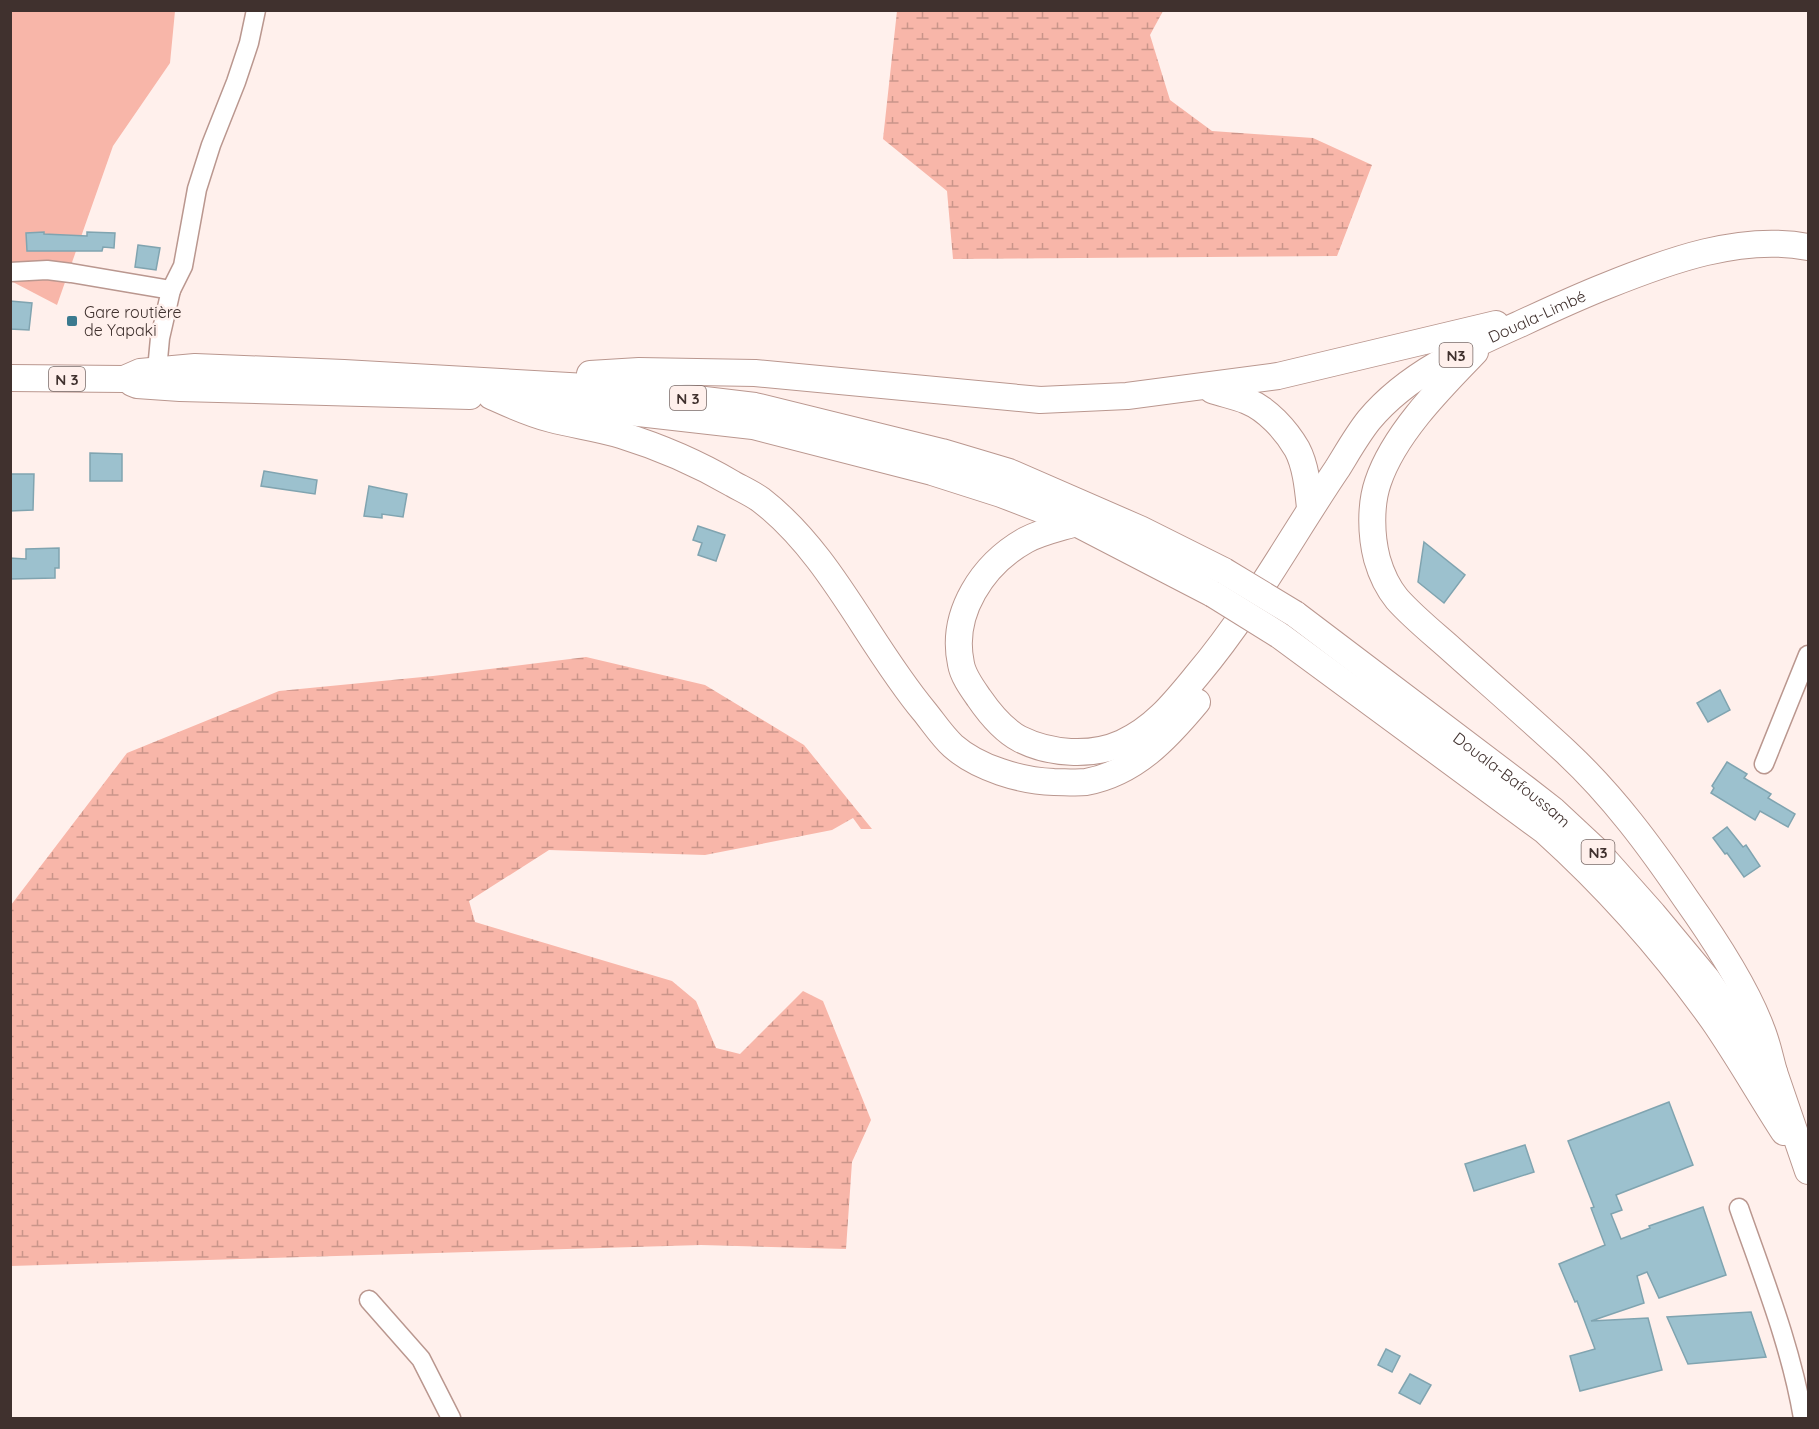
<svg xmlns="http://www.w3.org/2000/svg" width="1819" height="1429" font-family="Quicksand,sans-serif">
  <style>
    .grass { fill: #f8b6a9 }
    .wetland { fill: url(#wetland-marsh) }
    .building { fill: #9cc1ce; stroke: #80a4b0; stroke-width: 1.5 }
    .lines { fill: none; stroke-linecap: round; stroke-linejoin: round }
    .minor-casing { stroke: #ba978f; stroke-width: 21 }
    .highway-casing { stroke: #ba978f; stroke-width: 28 }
    .minor { stroke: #fff; stroke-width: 18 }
    .highway { stroke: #fff; stroke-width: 26 }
    .highway-bridge-casing { stroke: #ba978f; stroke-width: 28; stroke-linecap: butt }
    .highway-bridge { stroke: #fff; stroke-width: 26 }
    .poi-dot { fill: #3b7a8f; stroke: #fff0ec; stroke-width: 2 }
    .labels { text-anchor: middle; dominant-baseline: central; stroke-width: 5; stroke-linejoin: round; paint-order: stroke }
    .shield { fill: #fff0ec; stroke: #796a67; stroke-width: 1.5 }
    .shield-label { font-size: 15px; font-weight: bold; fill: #40312e }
    .poi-label { font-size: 16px; fill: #40312e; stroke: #fff0ec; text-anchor: start }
    .street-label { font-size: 16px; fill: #40312e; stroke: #fff0ec }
  </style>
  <defs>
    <pattern id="wetland-marsh" width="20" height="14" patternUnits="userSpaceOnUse" patternTransform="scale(1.5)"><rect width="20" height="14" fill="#f8b6a9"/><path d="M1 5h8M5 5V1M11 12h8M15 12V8" fill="none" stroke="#ca958a"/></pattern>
  </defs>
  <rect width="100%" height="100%" fill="#fff0ec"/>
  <polygon class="grass" points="10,11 175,11 170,63 113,146 57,305 11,281"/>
  <g class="wetland">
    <polygon points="897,11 1163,11 1150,35 1170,100 1212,131 1313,138 1372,165 1337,256 953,259 947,191 883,139"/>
    <polygon points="586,657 705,685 804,745 872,829 861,829 853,818 832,830 705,855 549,850 469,901 475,922 672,981 696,1001 716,1048 740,1054 803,991 823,1001 871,1120 852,1162 846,1249 701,1245 11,1266 11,905 127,753 279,691 433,676"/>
  </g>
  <g class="building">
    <polygon points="44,232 44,234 87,236 87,232 115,233 114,248 103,247 102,251 27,251 26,233"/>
    <polygon points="138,245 160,248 156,270 135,267"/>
    <polygon points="10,301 32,303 29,330 10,329"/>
    <polygon points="90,453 122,454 122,481 90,481"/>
    <polygon points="264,471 317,480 315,494 261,486"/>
    <polygon points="11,474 34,474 33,510 10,511"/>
    <polygon points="369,486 407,494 403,517 382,514 382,518 364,516"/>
    <polygon points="698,526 725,535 716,561 698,555 702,543 693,540"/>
    <polygon points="1424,542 1465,575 1444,603 1418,582"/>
    <polygon points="59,548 59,568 55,568 55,578 10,579 10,558 26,559 26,549"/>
    <polygon points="1720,690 1730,710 1708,722 1697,703"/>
    <polygon points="1727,762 1747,774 1744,778 1771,794 1768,798 1795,814 1788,827 1760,811 1755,820 1711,793 1714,788 1712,786"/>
    <polygon points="1727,827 1743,847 1746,845 1760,866 1744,877 1727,853 1725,854 1713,838"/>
    <polygon points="1669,1102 1693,1165 1616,1195 1622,1210 1611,1214 1621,1239 1650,1228 1649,1226 1703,1207 1726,1275 1659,1298 1647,1272 1637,1276 1644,1303 1591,1321 1648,1318 1662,1370 1580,1391 1570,1356 1595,1349 1577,1301 1575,1302 1559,1264 1605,1245 1591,1208 1594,1207 1568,1141"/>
    <polygon points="1525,1145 1534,1172 1474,1191 1465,1164"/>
    <polygon points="1751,1312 1766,1357 1688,1364 1667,1317"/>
    <polygon points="1386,1349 1400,1356 1392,1372 1378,1365"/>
    <polygon points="1410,1374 1431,1385 1420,1404 1399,1393"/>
  </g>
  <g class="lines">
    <defs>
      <g id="minor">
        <polyline points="10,272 47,270 71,273 171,290 160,338 157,370"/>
        <polyline points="171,290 183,266 197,189 211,145 236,82 249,43 256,10"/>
        <polyline points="1764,764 1808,655"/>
        <path d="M1739 1208C1763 1277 1791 1346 1803 1418"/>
        <polyline points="369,1300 421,1359 451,1418"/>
      </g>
      <g id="highway">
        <path d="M1475 352C1440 388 1394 434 1378 482 1370 505 1371 536 1377 559 1381 573 1388 588 1397 599 1413 617 1433 633 1451 649 1489 683 1528 717 1566 752 1613 796 1650 846 1686 899 1713 937 1745 985 1761 1028 1767 1042 1770 1058 1774 1072"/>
        <polyline points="590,374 639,371 755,373 1040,400 1127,396 1278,376 1496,324"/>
        <polyline points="10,378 124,379 140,372 195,367 344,373 604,388 755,406 942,452 1009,472 1140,529 1224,571"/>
        <polyline points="132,383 137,385 180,388 470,396"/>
        <path d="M1212 390C1223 394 1236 396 1247 401 1267 409 1286 430 1297 449 1306 466 1308 489 1310 508"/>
        <path d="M491 396C511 405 530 414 551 419 574 425 598 428 621 435 660 447 699 464 733 484 742 489 753 494 761 500 831 554 868 644 924 711 933 722 942 736 953 746 978 768 1021 781 1054 782 1064 782 1076 783 1086 782 1135 773 1167 738 1197 702"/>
        <polyline points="515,399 753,426 932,472 1001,494 1076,523 1213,594"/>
        <path id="s1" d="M1076 523C1060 528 1041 532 1026 540 983 564 950 613 961 664 963 676 972 688 979 698 990 714 1003 730 1020 739 1050 754 1091 757 1122 743 1155 728 1175 702 1198 674 1251 611 1291 537 1337 469 1347 453 1357 435 1369 420 1408 373 1468 347 1522 323 1550 310 1578 297 1606 286 1668 261 1741 234 1808 247"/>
        <path id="s2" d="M1295 614 1526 789 1553 810 1597 851 1653 914 1707 979 1757 1054 1774 1072 1808 1171"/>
        <path d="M1279 635 1545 831C1607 887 1664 951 1713 1020 1738 1056 1760 1095 1784 1132"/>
      </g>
    </defs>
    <use href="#minor" class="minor-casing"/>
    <use href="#highway" class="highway-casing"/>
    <use href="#minor" class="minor"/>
    <use href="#highway" class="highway"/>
    <defs>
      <g id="highway-bridge">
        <polyline points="1224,571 1295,614"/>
        <polyline points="1213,594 1279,635"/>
      </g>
    </defs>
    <use href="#highway-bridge" class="highway-bridge-casing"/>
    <use href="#highway-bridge" class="highway-bridge"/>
  </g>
  <rect class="poi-dot" x="66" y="315" width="12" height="12" rx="3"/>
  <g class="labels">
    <g class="shield">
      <rect x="1439.5" y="343" width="33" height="24" rx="4.5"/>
      <rect x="49" y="367" width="36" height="24" rx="4.5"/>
      <rect x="670" y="386" width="36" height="24" rx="4.5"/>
      <rect x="1581.5" y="840" width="33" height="24" rx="4.5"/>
    </g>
    <g class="shield-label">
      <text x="1456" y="355">N3</text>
      <text x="67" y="379">N 3</text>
      <text x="688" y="398">N 3</text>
      <text x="1598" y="852">N3</text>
    </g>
    <g class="poi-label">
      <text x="84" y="312">Gare routière<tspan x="84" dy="18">de Yapaki</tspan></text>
    </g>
    <g class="street-label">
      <text stroke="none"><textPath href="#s1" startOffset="1014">Douala-Limbé</textPath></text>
      <text stroke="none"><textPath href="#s2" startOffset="273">Douala-Bafoussam</textPath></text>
    </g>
  </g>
  <rect width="1819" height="1429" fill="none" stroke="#40312e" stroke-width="24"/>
</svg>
